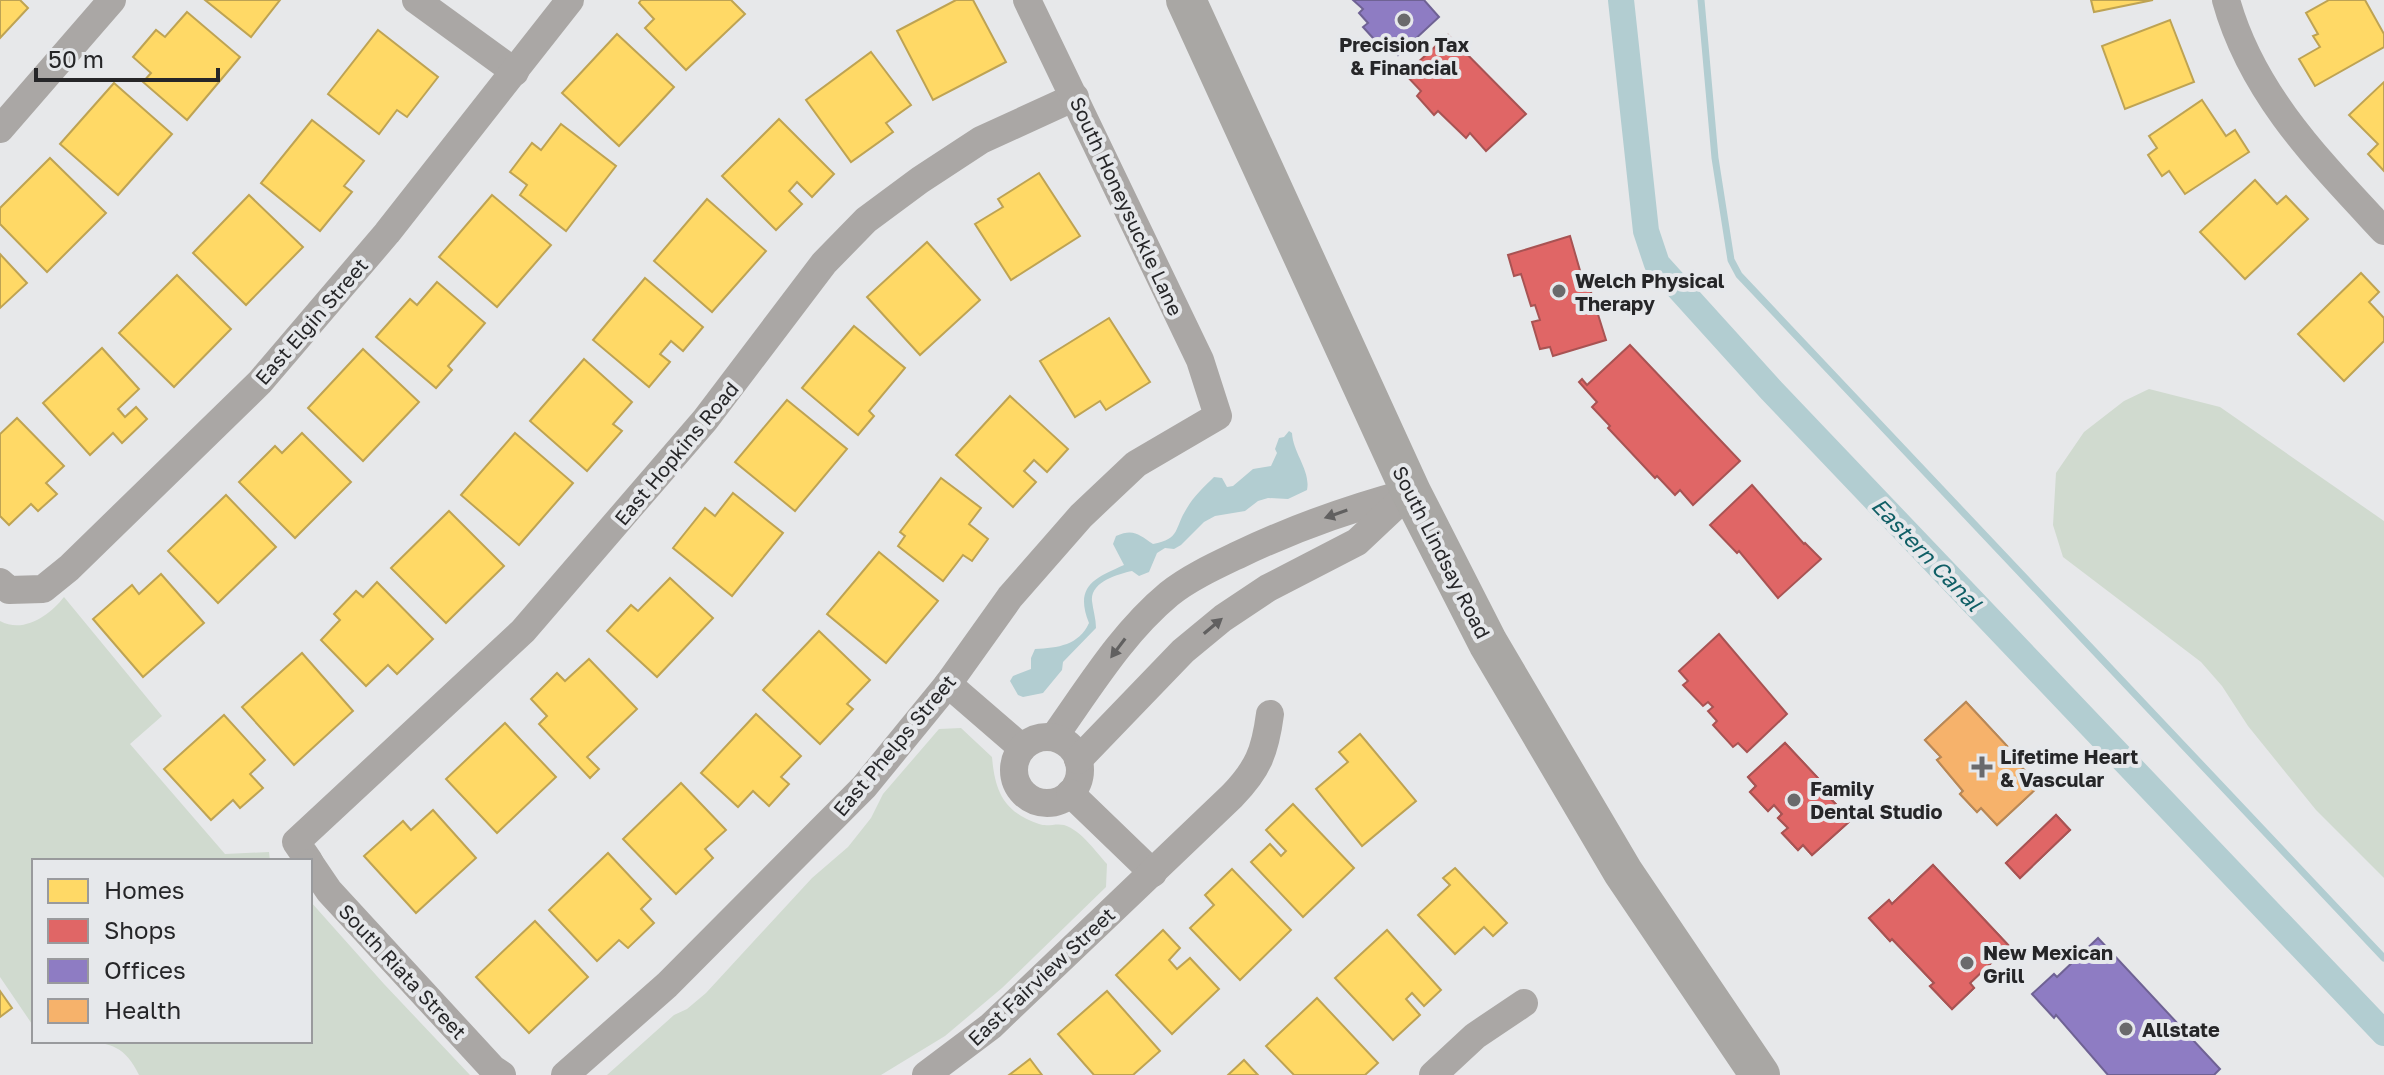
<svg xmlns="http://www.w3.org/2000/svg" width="2384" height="1075" font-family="'Golos Text',sans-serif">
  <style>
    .park { fill: #d0dacf }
    .water { fill: #b2cdd1 }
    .homes { fill: #ffd966; stroke: #bea353; stroke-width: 2 }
    .shops { fill: #e06666; stroke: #a85353; stroke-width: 2 }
    .offices { fill: #8e7cc3; stroke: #6f6294; stroke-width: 2 }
    .health { fill: #f6b26b; stroke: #b88857; stroke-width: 2 }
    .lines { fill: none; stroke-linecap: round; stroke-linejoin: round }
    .stream { stroke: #b2cdd1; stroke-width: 7 }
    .canal { stroke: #b2cdd1; stroke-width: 26 }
    .minor { stroke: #aaa7a5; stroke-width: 28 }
    .secondary { stroke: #a9a7a4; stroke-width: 40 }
    .oneway { fill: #616060 }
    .poi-dot { fill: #6a6a6c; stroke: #e6e8eb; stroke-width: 3 }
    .labels { text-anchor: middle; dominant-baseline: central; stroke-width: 8; stroke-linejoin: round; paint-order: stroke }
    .poi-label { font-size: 20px; font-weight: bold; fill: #262628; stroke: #e6e8eb; text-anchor: start }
    .street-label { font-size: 20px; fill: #262628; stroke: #e6e8eb }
    .water-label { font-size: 22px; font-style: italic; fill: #105f66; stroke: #e6e8eb }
  </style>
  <rect width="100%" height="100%" fill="#e7e8ea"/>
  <g class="park">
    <polygon points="2149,389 2220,407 2384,521 2384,878 2316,810 2248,726 2222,686 2201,662 2063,557 2053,525 2056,473 2084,432 2124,401"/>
    <path d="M64 597 162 716 130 744 225 854 269 852 270 861H34V1027L0 977V621C24 634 50 615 64 597Z"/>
    <path d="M961 728 992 757C995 792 1004 812 1039 824 1047 827 1056 823 1064 825 1082 831 1095 851 1107 864L1106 887 1002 988 945 1036 881 1075H607L674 1015 687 1009 706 993 812 878 848 847 871 818 883 794 939 729Z"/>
    <path d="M310 901 384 984 470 1075H139C125 1046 111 1043 82 1041H310Z"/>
  </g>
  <path class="water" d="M1289 431 1292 433C1293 453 1311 471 1307 490L1288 499 1268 498 1258 501 1245 511 1215 516 1204 522 1181 545 1174 549 1165 548 1157 553 1149 572 1139 576 1132 571C1118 574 1090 582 1092 601 1093 610 1096 619 1096 628L1063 662 1062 670 1043 693 1023 697 1018 695 1010 681 1013 676 1031 669V658L1035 649C1058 648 1079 645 1089 623 1074 586 1095 578 1124 565L1113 544 1116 536C1134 528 1139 535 1153 544 1181 539 1174 528 1187 508 1193 497 1205 486 1214 477L1222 478 1227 487 1233 486 1253 469 1271 466 1277 453 1275 449 1279 438 1284 437Z"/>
  <g class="homes">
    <polygon points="0,0 20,0 28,8 0,38"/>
    <polygon points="205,0 280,0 251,37"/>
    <polygon points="641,0 731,0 745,14 686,70 645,28 654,19 639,3"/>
    <polygon points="956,0 973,0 1006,62 933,100 897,31"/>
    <polygon points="2091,0 2153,0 2094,12"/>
    <polygon points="2329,0 2365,0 2384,34 2384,47 2315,86 2299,59 2320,47 2313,36 2318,34 2306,13"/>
    <polygon points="187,12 240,57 187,120 143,82 151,73 133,57 156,30 165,37"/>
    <polygon points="2170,20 2194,82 2125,109 2102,46"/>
    <polygon points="378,30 438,77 407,117 397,110 379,134 328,94"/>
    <polygon points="617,34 674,87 619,146 562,93"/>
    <polygon points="871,52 911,105 886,123 893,132 851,162 806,100"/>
    <polygon points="2384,82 2384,171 2368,154 2378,144 2349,115"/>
    <polygon points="114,83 172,134 118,195 60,144"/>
    <polygon points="2202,100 2226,136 2235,130 2249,152 2185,194 2169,171 2162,176 2148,155 2157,148 2149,136"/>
    <polygon points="779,119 834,174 812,197 797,182 789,191 802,204 776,230 722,176"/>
    <polygon points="312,120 364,161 344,186 352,192 320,231 261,183"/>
    <polygon points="561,124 616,166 566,231 520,195 527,185 510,172 532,143 541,150"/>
    <polygon points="50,158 106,213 47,272 0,224 0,208"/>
    <polygon points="1039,173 1080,236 1011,280 975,224 1003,207 998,199"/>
    <polygon points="2255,180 2277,204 2286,196 2308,219 2245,279 2200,232"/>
    <polygon points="249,195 303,247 246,305 193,253"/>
    <polygon points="492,195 551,245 497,307 439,257"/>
    <polygon points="707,199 766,251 712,312 654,261"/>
    <polygon points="927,242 980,300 920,355 867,297"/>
    <polygon points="0,254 27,283 0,308"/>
    <polygon points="2361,273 2379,292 2369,302 2384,318 2384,341 2344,381 2298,334"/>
    <polygon points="177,275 231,329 174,387 119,333"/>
    <polygon points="645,278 703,327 683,351 671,341 660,354 670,362 649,387 593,340"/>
    <polygon points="437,282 485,323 448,366 452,370 436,388 376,337 410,299 417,305"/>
    <polygon points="1109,318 1150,382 1106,410 1100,401 1075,417 1040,361"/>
    <polygon points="854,326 905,368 869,411 874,416 858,435 802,388"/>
    <polygon points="102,348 139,389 118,409 125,417 136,407 147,419 122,443 113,433 90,455 43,403"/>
    <polygon points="363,349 419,402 363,461 308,408"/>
    <polygon points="584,359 632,402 613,424 622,431 587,471 530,421"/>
    <polygon points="1010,396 1068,449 1047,472 1034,460 1024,471 1036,482 1013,507 956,455"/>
    <polygon points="787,400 847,449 795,511 735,462"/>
    <polygon points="17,418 64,466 46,483 57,494 38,511 31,504 9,525 0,516 0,434"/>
    <polygon points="302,433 351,482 295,538 239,482 275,446 282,453"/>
    <polygon points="515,433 573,483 519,545 461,495"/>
    <polygon points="941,478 981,508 969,524 988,539 972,561 963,555 943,581 898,546 905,536 900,532"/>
    <polygon points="733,493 783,533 732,596 673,548 705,508 715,516"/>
    <polygon points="226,495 276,547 218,603 168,551"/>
    <polygon points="449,511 504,566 446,623 391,568"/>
    <polygon points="879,552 938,601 886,663 827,614"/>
    <polygon points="161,574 204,623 143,677 93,619 132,585 139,594"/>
    <polygon points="670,578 713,618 657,677 607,631 631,605 638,611"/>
    <polygon points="377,582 433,639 397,674 388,665 366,686 321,640 340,620 334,614 356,591 363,597"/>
    <polygon points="819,631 870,680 847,704 853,709 820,744 763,690"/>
    <polygon points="302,653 353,711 294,765 242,707"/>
    <polygon points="589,659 637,709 587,757 599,769 590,778 539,724 547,716 531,699 557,673 565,681"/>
    <polygon points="756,714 801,756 781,777 789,784 769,806 753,791 738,807 701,773"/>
    <polygon points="224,715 265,760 250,774 263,788 240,808 233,800 211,820 164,769"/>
    <polygon points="505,723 556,777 497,833 446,779"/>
    <polygon points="1360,734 1416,801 1362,846 1316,789 1348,762 1339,752"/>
    <polygon points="681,783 726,830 705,849 713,858 676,894 623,839"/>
    <polygon points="1293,804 1354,868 1303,917 1251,862 1270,844 1281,856 1286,851 1266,830"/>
    <polygon points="433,810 476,858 416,913 364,856 403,821 411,830"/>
    <polygon points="608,853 651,899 641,909 654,923 628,948 619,940 597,961 549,910"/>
    <polygon points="1455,868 1507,923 1493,936 1484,927 1455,954 1418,915 1450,885 1443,878"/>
    <polygon points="1232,869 1291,930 1240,980 1190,928 1214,905 1205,895"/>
    <polygon points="535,921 588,977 529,1033 476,977"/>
    <polygon points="1163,930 1180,948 1169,960 1177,969 1190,958 1219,989 1172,1034 1116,975"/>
    <polygon points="1387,930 1441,990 1424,1006 1412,993 1406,999 1420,1015 1393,1040 1335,978"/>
    <polygon points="0,991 12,1008 0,1017"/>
    <polygon points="1107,991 1160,1051 1133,1075 1094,1075 1058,1034"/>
    <polygon points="1317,998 1378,1063 1365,1075 1294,1075 1266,1046"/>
    <polygon points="1030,1059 1042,1075 1009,1075"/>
    <polygon points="1244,1060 1258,1075 1228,1075"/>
  </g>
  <g class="shops">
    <polygon points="1448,35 1526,114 1486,151 1470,133 1466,138 1438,111 1434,115 1417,96 1421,91 1405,74"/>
    <polygon points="1570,236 1581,274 1585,273 1606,340 1553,356 1550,347 1540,349 1532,322 1540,320 1535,305 1531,306 1521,274 1514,276 1508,255"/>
    <polygon points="1630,345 1740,461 1693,505 1680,490 1675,495 1657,476 1655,478 1608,428 1610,426 1592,407 1597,402 1579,382 1582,379 1587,385"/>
    <polygon points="1752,485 1804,544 1805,543 1821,559 1778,598 1739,551 1737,553 1710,525"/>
    <polygon points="1719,634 1787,714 1747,752 1738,743 1733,747 1713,725 1717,721 1708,711 1713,707 1708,702 1703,706 1683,685 1688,681 1679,671"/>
    <polygon points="1785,743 1830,791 1826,794 1851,820 1812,855 1803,845 1798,850 1782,833 1788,828 1778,818 1782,814 1774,805 1768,811 1750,792 1756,786 1748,777"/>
    <polygon points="1785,743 1830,791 1826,794 1851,820 1812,855 1803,845 1798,850 1782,833 1788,828 1778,818 1782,814 1774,805 1768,811 1750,792 1756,786 1748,777"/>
    <polygon points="2056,815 2070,830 2020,878 2006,863"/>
    <polygon points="2056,815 2070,830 2020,878 2006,863"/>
    <polygon points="1933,865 2009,946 1970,983 1974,988 1952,1009 1930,986 1934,983 1892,939 1890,941 1869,918 1889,900 1892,904"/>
    <polygon points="1933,865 2009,946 1970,983 1974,988 1952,1009 1930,986 1934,983 1892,939 1890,941 1869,918 1889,900 1892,904"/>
  </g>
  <g class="offices">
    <polygon points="1353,0 1424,0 1439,17 1398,55 1388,44 1383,49 1363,27 1368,23 1359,13 1363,9"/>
    <polygon points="2098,938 2220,1069 2214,1075 2108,1075 2056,1015 2054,1018 2032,994 2054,974 2057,977"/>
  </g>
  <g class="health">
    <polygon points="1966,702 2007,746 2004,748 2039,786 1997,825 1981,808 1977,812 1960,794 1963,791 1937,760 1941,757 1925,740"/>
    <polygon points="1966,702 2007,746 2004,748 2039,786 1997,825 1981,808 1977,812 1960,794 1963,791 1937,760 1941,757 1925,740"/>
  </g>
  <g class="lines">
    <polyline class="stream" points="1701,0 1715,158 1731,260 1739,275 2384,958"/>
    <polyline class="canal" points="1621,0 1646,231 1657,264 1771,390 2384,1033"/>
    <g class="minor">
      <polyline points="416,0 515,72"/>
      <path d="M2226 0C2252 94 2319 161 2384 231"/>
      <polyline points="0,129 112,0"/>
      <polyline points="0,582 9,590 43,589 69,568 260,382 387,233 570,0"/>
      <polyline points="948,684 1022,748"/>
      <path d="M1054 737C1089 688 1122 633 1169 594 1189 578 1215 566 1238 555 1294 528 1351 508 1411 492"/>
      <circle cx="1047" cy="770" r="33"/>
      <polyline points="1078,760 1183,651 1223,618 1268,588 1357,542 1407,495"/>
      <polyline points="1070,793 1153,873"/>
      <polyline points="309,861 296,842 523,631 705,420 824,263 866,220 920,180 981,140 1075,97"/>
      <polyline points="310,863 329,891 493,1069 502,1075"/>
      <polyline points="565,1075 667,985 864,787 948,684 1010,597 1081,516 1136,464 1218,416 1200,360 1027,0"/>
      <path d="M926 1075 991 1026 1232 796C1258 769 1265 752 1270 714"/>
      <polyline points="1433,1075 1475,1036 1524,1003"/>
    </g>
    <polyline class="secondary" points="1186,0 1411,492 1488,643 1623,872 1760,1075"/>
  </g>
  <defs><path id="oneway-solid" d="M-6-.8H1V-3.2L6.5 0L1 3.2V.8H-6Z" transform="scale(2)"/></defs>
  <g class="oneway">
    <use href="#oneway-solid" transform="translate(1336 514) rotate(161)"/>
    <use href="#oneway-solid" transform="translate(1213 626) rotate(-40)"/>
    <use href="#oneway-solid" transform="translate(1118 648) rotate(127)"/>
  </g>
  <g class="poi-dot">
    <circle cx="1404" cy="20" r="8"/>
    <circle cx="1559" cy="291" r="8"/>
    <path d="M1978 755h8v8h8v8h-8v8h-8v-8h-8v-8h8z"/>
    <circle cx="1794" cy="800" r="8"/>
    <circle cx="1967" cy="963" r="8"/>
    <circle cx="2126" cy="1029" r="8"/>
  </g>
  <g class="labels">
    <g class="poi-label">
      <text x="1404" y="44" text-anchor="middle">Precision Tax<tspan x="1404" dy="23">&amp; Financial</tspan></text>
      <text x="1575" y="280">Welch Physical<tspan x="1575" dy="23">Therapy</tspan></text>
      <text x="2000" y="756">Lifetime Heart<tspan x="2000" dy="23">&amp; Vascular</tspan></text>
      <text x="1810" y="788">Family<tspan x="1810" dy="23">Dental Studio</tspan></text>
      <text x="1983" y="952">New Mexican<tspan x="1983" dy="23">Grill</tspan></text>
      <text x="2142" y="1029">Allstate</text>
    </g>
    <g class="street-label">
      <text transform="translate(1127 206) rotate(65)">South Honeysuckle Lane</text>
      <text transform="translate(311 321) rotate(-49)">East Elgin Street</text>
      <text transform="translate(676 453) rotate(-50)">East Hopkins Road</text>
      <text transform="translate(1442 552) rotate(63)">South Lindsay Road</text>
      <text transform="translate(894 745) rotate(-50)">East Phelps Street</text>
      <text transform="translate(403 971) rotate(47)">South Riata Street</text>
      <text transform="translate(1041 976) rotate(-43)">East Fairview Street</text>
    </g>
    <g class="water-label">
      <text transform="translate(1927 554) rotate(46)">Eastern Canal</text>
    </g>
  </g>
  <rect x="32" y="859" width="280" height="184" fill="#e6e8eb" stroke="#999a9d" stroke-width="2"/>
  <rect x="48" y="879" width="40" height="24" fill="#ffd966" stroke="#999a9d" stroke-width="2"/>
  <text x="104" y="899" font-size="24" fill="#262628">Homes</text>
  <rect x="48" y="919" width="40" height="24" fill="#e06666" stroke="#999a9d" stroke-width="2"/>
  <text x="104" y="939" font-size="24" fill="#262628">Shops</text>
  <rect x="48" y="959" width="40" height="24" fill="#8e7cc3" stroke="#999a9d" stroke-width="2"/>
  <text x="104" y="979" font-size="24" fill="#262628">Offices</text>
  <rect x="48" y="999" width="40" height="24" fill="#f6b26b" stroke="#999a9d" stroke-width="2"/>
  <text x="104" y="1019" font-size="24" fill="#262628">Health</text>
  <path d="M36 68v12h182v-12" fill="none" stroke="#262628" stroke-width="4"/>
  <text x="48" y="68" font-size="24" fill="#262628" stroke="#e6e8eb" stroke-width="6" paint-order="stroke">50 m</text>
</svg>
